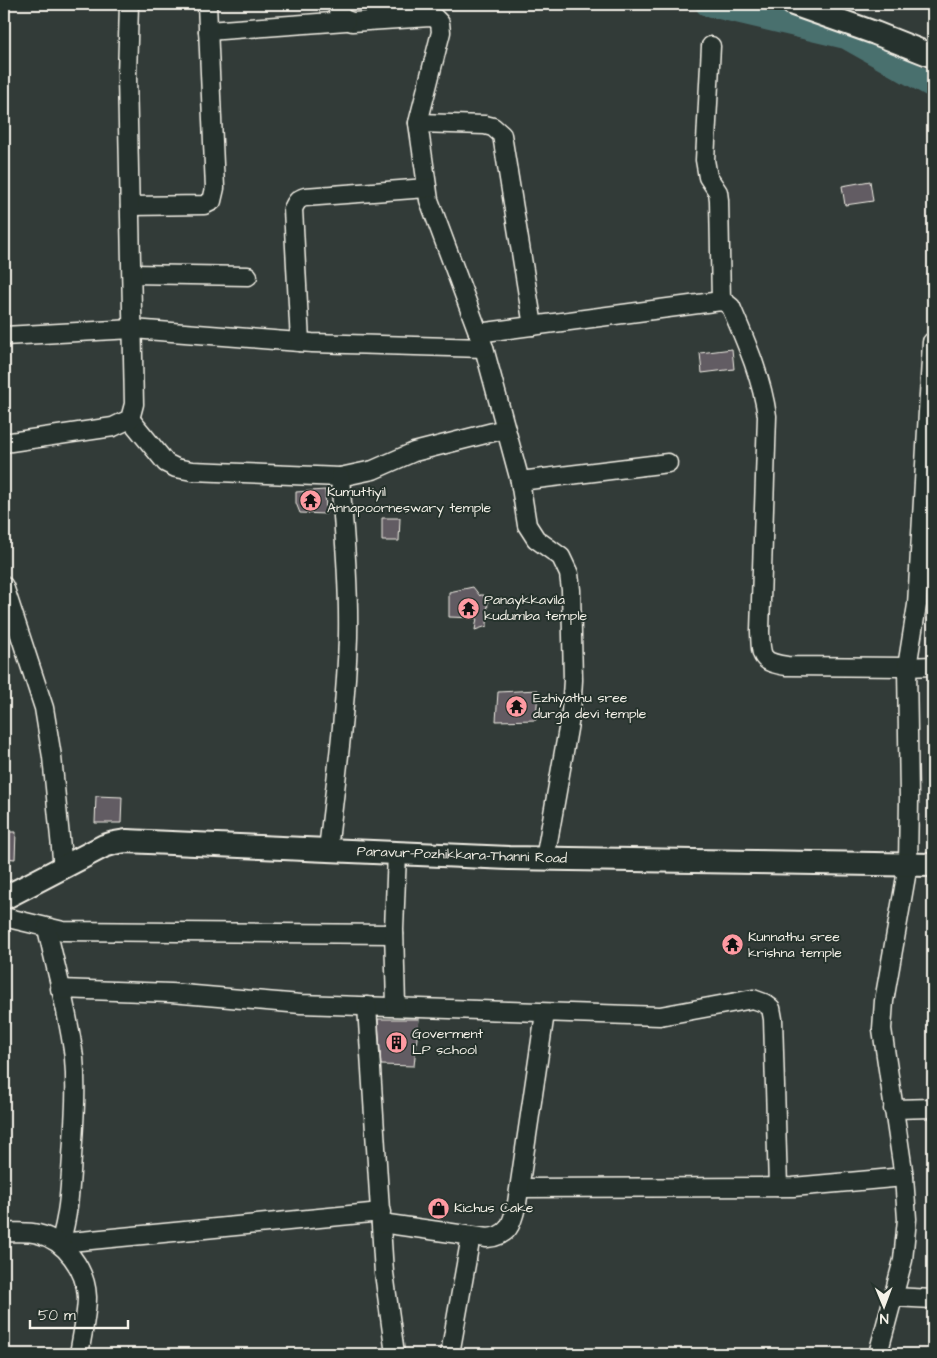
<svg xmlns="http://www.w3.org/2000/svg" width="937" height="1358" font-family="'Architects Daughter',sans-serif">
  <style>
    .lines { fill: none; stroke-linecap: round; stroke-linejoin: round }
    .river { stroke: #4a6f6e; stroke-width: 24 }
    .building { fill: #625b63; stroke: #f4f1e8 }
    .minor-casing { stroke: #f4f1e8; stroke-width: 21 }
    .major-casing { stroke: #f4f1e8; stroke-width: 26 }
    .minor { stroke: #26332d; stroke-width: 18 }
    .major { stroke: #26332d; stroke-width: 22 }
    .labels { text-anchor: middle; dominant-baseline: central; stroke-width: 4; stroke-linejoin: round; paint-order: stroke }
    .poi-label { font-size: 14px; fill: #f4f1e8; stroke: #26332d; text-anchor: start }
    .street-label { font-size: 14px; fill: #f4f1e8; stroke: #26332d }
  </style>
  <rect width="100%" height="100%" fill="#323b38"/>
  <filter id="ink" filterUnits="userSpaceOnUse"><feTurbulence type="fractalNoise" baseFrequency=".02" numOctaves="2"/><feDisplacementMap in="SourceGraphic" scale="10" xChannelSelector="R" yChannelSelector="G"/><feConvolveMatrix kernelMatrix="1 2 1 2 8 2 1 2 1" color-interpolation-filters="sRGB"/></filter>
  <g filter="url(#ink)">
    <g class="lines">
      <polyline class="river" points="707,4 846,37 933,86"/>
    </g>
    <g class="building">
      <polygon points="870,181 873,201 845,205 842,186"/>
      <polygon points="732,349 734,369 702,373 700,353"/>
      <polygon points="325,490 326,514 300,513 296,503 296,492"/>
      <polygon points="382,518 400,518 399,541 382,541"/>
      <polygon points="473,587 480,596 480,595 484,595 484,599 488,598 487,626 475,630 477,618 449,617 449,592"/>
      <polygon points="538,690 536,720 496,721 498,692"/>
      <polygon points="96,796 122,797 121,823 95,823"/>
      <polygon points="4,832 16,832 15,859 4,858"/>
      <polygon points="378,1019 419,1019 414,1066 381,1065"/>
    </g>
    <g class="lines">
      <defs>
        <g id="minor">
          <polyline points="336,4 342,18 352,22 430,17 434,17 440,23 441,32 418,123 429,200 484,348 520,481 527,525 536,539 561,557 569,574 571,590 573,680 571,712 545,859"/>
          <polyline points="208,31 346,21"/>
          <polyline points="711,46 705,160 708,177 718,192 719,200 721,301"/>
          <polyline points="418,123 485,125 493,127 502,135 533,326"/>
          <polyline points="130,206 204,205 212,201 215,188 207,4"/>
          <polyline points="132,274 248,276"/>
          <path d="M478 333 721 301 726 303 731 307C746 342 762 378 767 416L760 631C761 657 760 662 787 666L907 667 933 666"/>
          <polyline points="4,336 133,329 312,343 484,348"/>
          <path d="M300 342 293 209C296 202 298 199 305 197L427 188"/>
          <polyline points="130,419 166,463 176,468 192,471 340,477 373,470 414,452 505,429"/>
          <polyline points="4,443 113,427 130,419 134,404 127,76 129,4"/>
          <polyline points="520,481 668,463"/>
          <polyline points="4,586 44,708 52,757 63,868"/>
          <path d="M328 850C336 779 346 709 348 637 349 584 344 530 340 477"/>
          <polyline points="4,917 63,931 394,934"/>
          <path d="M47 928C56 971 69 1014 74 1058 77 1090 74 1124 72 1157 70 1186 69 1215 60 1243L381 1212"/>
          <polyline points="60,989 171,993 301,1004 660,1016 753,999 764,1003 771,1008 773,1019 778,1187"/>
          <polyline points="367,1006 384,1273 395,1354"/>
          <polyline points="396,1006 394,929 397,853"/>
          <polyline points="893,1109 933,1108"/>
          <polyline points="520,1188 793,1187 904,1177"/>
          <path d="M381 1223 487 1238C510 1236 512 1223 517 1203L545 1013"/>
          <path d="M4 1232C15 1233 28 1231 38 1234 65 1240 86 1270 87 1297 87 1314 82 1336 79 1354"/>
          <polyline points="893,1297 933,1299"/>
          <polyline points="450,1354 471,1236"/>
          <polyline points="878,1354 903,1260 907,1219 904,1177 882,1029 884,1001 908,865 909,799 907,667 917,605 932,342"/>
        </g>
        <g id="major">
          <polyline points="793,4 875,33 933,56"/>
          <polyline points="4,898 104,846 114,843 126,841 509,858 933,865"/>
        </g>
      </defs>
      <use href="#minor" class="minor-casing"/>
      <use href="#major" class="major-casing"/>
      <use href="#minor" class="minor"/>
      <use href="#major" class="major"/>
    </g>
  </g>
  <defs>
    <symbol id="temple-disc" viewBox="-11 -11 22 22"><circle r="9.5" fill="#ff9aa2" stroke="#26332d"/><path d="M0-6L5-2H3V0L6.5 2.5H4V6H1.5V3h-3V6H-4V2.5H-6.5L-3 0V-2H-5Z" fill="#111"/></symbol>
    <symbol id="building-disc" viewBox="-11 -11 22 22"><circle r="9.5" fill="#ff9aa2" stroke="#26332d"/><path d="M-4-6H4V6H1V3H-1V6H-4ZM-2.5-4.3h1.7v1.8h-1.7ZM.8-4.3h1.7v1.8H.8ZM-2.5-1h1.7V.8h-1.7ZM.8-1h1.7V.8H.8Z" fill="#111"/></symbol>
    <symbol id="shop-disc" viewBox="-11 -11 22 22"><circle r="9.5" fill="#ff9aa2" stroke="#26332d"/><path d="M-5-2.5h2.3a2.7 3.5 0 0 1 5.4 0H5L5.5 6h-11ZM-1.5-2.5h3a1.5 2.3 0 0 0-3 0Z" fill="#111"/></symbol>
  </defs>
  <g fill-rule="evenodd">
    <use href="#temple-disc" x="298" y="488" width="25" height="25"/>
    <use href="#temple-disc" x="456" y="596" width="25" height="25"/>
    <use href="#temple-disc" x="504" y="694" width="25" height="25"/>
    <use href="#temple-disc" x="720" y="932" width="25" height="25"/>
    <use href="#building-disc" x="384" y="1030" width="25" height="25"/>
    <use href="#shop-disc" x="426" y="1196" width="25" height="25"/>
  </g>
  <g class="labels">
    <g class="poi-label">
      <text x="327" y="492">Kumuttiyil<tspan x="327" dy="16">Annapoorneswary temple</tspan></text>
      <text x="484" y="600">Panaykkavila<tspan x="484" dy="16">kudumba temple</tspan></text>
      <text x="533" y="698">Ezhiyathu sree<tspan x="533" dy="16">durga devi temple</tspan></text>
      <text x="748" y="937">Kunnathu sree<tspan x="748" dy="16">krishna temple</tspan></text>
      <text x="412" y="1034">Goverment<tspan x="412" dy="16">LP school</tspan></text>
      <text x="454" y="1208">Kichus Cake</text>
    </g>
    <g class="street-label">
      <text transform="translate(462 855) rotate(2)">Paravur-Pozhikkara-Thanni Road</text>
    </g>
  </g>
  <rect width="937" height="1358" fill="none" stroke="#26332d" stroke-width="20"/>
  <rect x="10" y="10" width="917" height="1338" fill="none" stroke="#f4f1e8" stroke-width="2" filter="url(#ink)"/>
  <g transform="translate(884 1306) rotate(179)" stroke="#26332d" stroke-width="4" paint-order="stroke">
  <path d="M0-4L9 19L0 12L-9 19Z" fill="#f4f1e8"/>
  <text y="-8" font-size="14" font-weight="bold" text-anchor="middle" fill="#f4f1e8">N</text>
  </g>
  <path d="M30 1320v8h98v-8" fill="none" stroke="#f4f1e8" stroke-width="2.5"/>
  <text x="38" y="1320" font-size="15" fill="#f4f1e8" stroke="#26332d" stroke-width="4" paint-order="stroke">50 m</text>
</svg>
